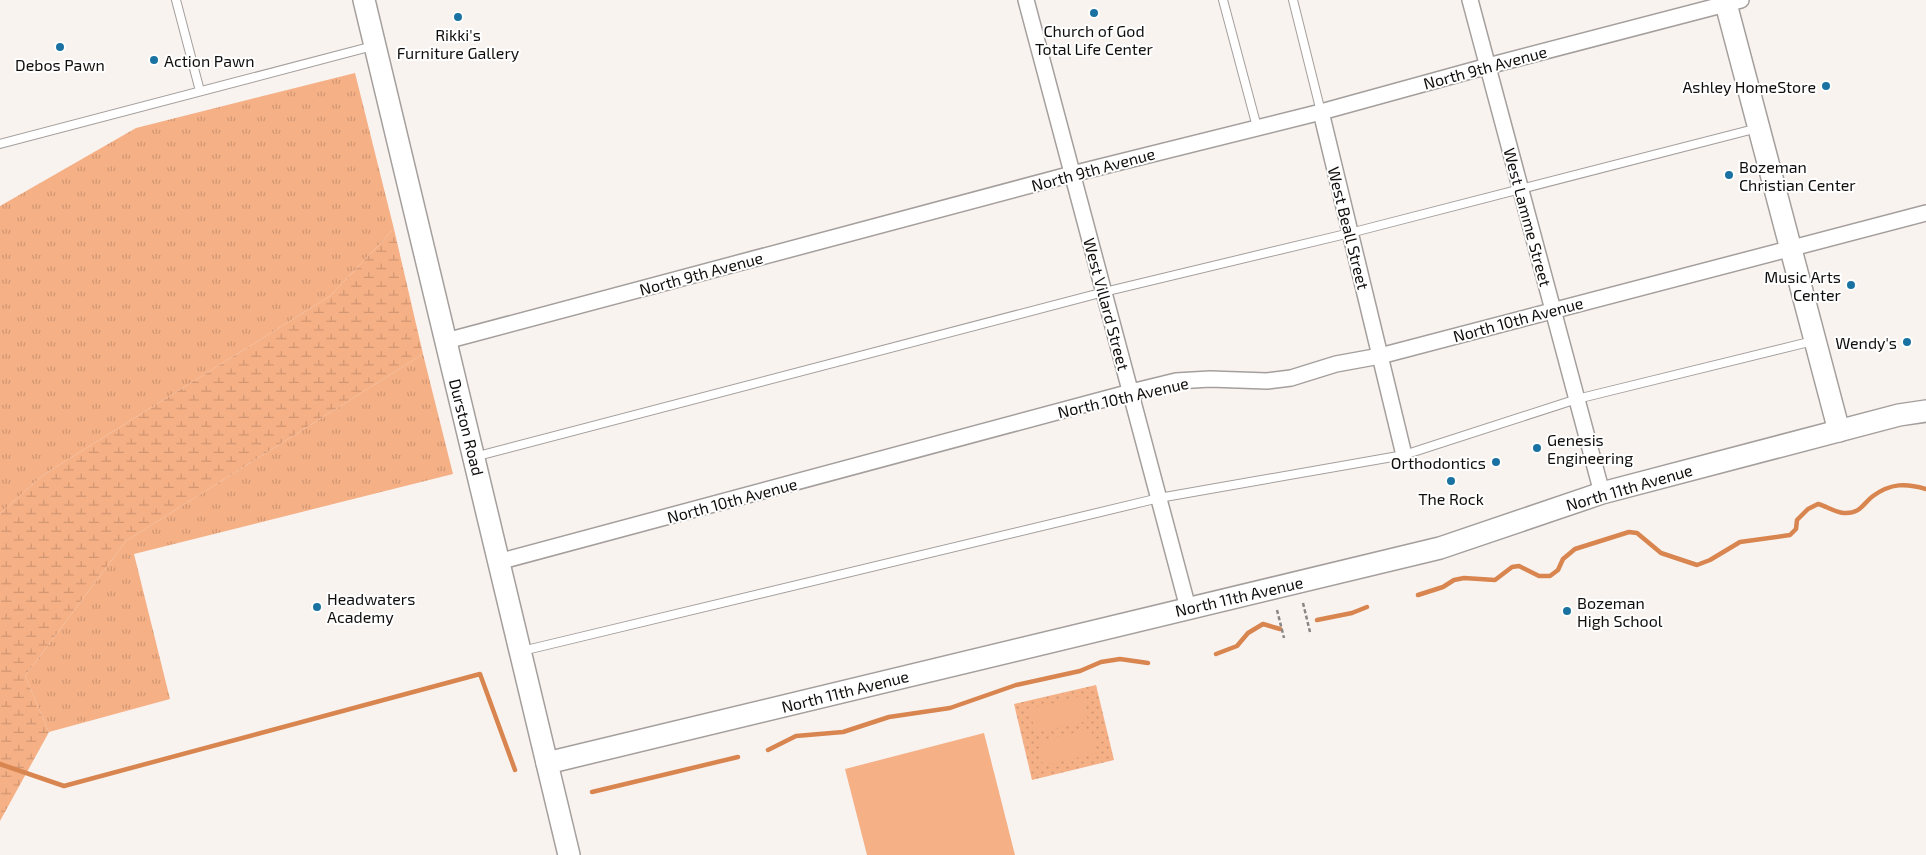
<svg xmlns="http://www.w3.org/2000/svg" width="1926" height="855" font-family="'Exo 2',sans-serif">
  <style>
    .grass { fill: url(#grass-tufts) }
    .wetland { fill: url(#wetland-marsh) }
    .park { fill: url(#park-dots) }
    .pitch { fill: #f5b086 }
    .lines { fill: none; stroke-linecap: round; stroke-linejoin: round }
    .stream { stroke: #d8854f; stroke-width: 4.5 }
    .lane-casing { stroke: #a49f9c; stroke-width: 10 }
    .street-casing { stroke: #a49f9c; stroke-width: 18 }
    .secondary-casing { stroke: #a49f9c; stroke-width: 24 }
    .path { stroke: #8a8684; stroke-width: 2.5; stroke-dasharray: 4 2.5; stroke-linecap: butt }
    .lane { stroke: #fff; stroke-width: 8 }
    .street { stroke: #fff; stroke-width: 15 }
    .secondary { stroke: #fff; stroke-width: 21 }
    .poi-dot { fill: #1972a2; stroke: #fff; stroke-width: 2 }
    .labels { text-anchor: middle; dominant-baseline: central; stroke-width: 4; stroke-linejoin: round; paint-order: stroke }
    .poi-label { font-size: 16px; fill: #100e0d; stroke: #fff; text-anchor: start }
    .street-label { font-size: 16px; fill: #100e0d; stroke: #fff }
  </style>
  <defs>
    <pattern id="grass-tufts" width="24" height="20" patternUnits="userSpaceOnUse" patternTransform="scale(1.25)"><rect width="24" height="20" fill="#f5b086"/><path d="M3 7l-1-3M5 7V3M7 7l1-3M15 17l-1-3M17 17v-4M19 17l1-3" fill="none" stroke="#d19672"/></pattern>
    <pattern id="wetland-marsh" width="20" height="14" patternUnits="userSpaceOnUse" patternTransform="scale(1.25)"><rect width="20" height="14" fill="#f5b086"/><path d="M1 5h8M5 5V1M11 12h8M15 12V8" fill="none" stroke="#d19672"/></pattern>
    <pattern id="park-dots" width="8" height="8" patternUnits="userSpaceOnUse" patternTransform="scale(1.25)"><rect width="8" height="8" fill="#f5b086"/><path d="M2 2h.1M6 6h.1" fill="none" stroke="#d19672" stroke-width="1.8" stroke-linecap="round"/></pattern>
  </defs>
  <rect width="100%" height="100%" fill="#f9f3f0"/>
  <g class="grass">
    <polygon points="355,73 394,229 330,296 43,475 0,514 0,206 136,128"/>
    <polygon points="423,354 453,474 134,554 170,699 49,732 25,676 126,541"/>
  </g>
  <polygon class="wetland" points="394,229 423,354 126,541 25,676 49,732 0,821 0,514 43,475 330,296"/>
  <polygon class="park" points="1096,685 1114,760 1032,780 1014,704"/>
  <g class="pitch">
    <polygon points="1083,696 1088,721 1035,733 1030,709"/>
    <polygon points="1091,729 1096,753 1043,766 1038,741"/>
    <polygon points="984,733 1015,855 867,855 845,769"/>
  </g>
  <g class="lines">
    <g class="stream">
      <path d="M1418 595 1443 587 1454 580 1464 578 1495 580 1512 567 1519 566 1539 576H1550L1558 570 1563 559 1575 549 1629 532 1637 533 1661 553 1697 565 1710 560 1740 542 1790 535 1796 529 1797 520 1808 509 1818 504C1826 506 1837 513 1844 513 1861 514 1863 503 1873 496 1891 483 1906 483 1926 489"/>
      <polyline points="1317,620 1352,613 1367,607"/>
      <polyline points="1216,654 1237,646 1248,633 1263,624 1280,629"/>
      <polyline points="768,750 796,736 843,732 889,717 950,708 1016,685 1080,671 1101,662 1120,659 1148,663"/>
      <polyline points="0,764 64,786 480,674 515,770"/>
      <polyline points="592,792 738,757"/>
    </g>
    <defs>
      <g id="lane">
        <polyline points="176,0 200,91"/>
        <polyline points="1223,0 1257,127"/>
        <polyline points="1293,0 1321,112"/>
        <polyline points="0,144 373,46"/>
        <polyline points="474,457 1104,292 1350,233 1758,128"/>
        <polyline points="522,651 1159,498 1404,455 1577,399 1813,341"/>
      </g>
      <g id="street">
        <polyline points="1026,0 1188,608"/>
        <polyline points="1470,0 1602,493"/>
        <polyline points="1321,112 1404,455"/>
        <polyline points="446,341 1072,174 1321,112 1488,66 1741,0"/>
        <polyline points="498,562 1131,392 1176,381 1210,379 1267,381 1291,378 1336,364 1380,356 1926,213"/>
      </g>
      <g id="secondary">
        <polyline points="364,0 569,855"/>
        <polyline points="1725,0 1839,431"/>
        <polyline points="547,763 1440,548 1602,493 1899,415 1926,411"/>
      </g>
    </defs>
    <use href="#lane" class="lane-casing"/>
    <use href="#street" class="street-casing"/>
    <use href="#secondary" class="secondary-casing"/>
    <g class="path">
      <polyline points="1303,603 1310,632"/>
      <polyline points="1277,610 1284,638"/>
    </g>
    <use href="#lane" class="lane"/>
    <use href="#street" class="street"/>
    <use href="#secondary" class="secondary"/>
  </g>
  <g class="poi-dot">
    <circle cx="1094" cy="13" r="5"/>
    <circle cx="458" cy="17" r="5"/>
    <circle cx="60" cy="47" r="5"/>
    <circle cx="154" cy="60" r="5"/>
    <circle cx="1826" cy="86" r="5"/>
    <circle cx="1729" cy="175" r="5"/>
    <circle cx="1851" cy="285" r="5"/>
    <circle cx="1907" cy="342" r="5"/>
    <circle cx="1537" cy="448" r="5"/>
    <circle cx="1496" cy="462" r="5"/>
    <circle cx="1451" cy="481" r="5"/>
    <circle cx="317" cy="607" r="5"/>
    <circle cx="1567" cy="611" r="5"/>
  </g>
  <g class="labels">
    <g class="poi-label">
      <text x="1094" y="30" text-anchor="middle">Church of God<tspan x="1094" dy="18">Total Life Center</tspan></text>
      <text x="458" y="34" text-anchor="middle">Rikki's<tspan x="458" dy="18">Furniture Gallery</tspan></text>
      <text x="164" y="60">Action Pawn</text>
      <text x="60" y="64" text-anchor="middle">Debos Pawn</text>
      <text x="1816" y="86" text-anchor="end">Ashley HomeStore</text>
      <text x="1739" y="166">Bozeman<tspan x="1739" dy="18">Christian Center</tspan></text>
      <text x="1841" y="276" text-anchor="end">Music Arts<tspan x="1841" dy="18">Center</tspan></text>
      <text x="1897" y="342" text-anchor="end">Wendy's</text>
      <text x="1547" y="439">Genesis<tspan x="1547" dy="18">Engineering</tspan></text>
      <text x="1486" y="462" text-anchor="end">Orthodontics</text>
      <text x="1451" y="498" text-anchor="middle">The Rock</text>
      <text x="327" y="598">Headwaters<tspan x="327" dy="18">Academy</tspan></text>
      <text x="1577" y="602">Bozeman<tspan x="1577" dy="18">High School</tspan></text>
    </g>
    <g class="street-label">
      <text transform="translate(1485 67) rotate(-15)">North 9th Avenue</text>
      <text transform="translate(1093 169) rotate(-15)">North 9th Avenue</text>
      <text transform="translate(1528 217) rotate(75)">West Lamme Street</text>
      <text transform="translate(1349 228) rotate(76)">West Beall Street</text>
      <text transform="translate(701 273) rotate(-15)">North 9th Avenue</text>
      <text transform="translate(1107 304) rotate(75)">West Villard Street</text>
      <text transform="translate(1518 319) rotate(-15)">North 10th Avenue</text>
      <text transform="translate(1123 397) rotate(-13)">North 10th Avenue</text>
      <text transform="translate(467 427) rotate(76)">Durston Road</text>
      <text transform="translate(1629 487) rotate(-16)">North 11th Avenue</text>
      <text transform="translate(732 500) rotate(-15)">North 10th Avenue</text>
      <text transform="translate(1239 596) rotate(-13)">North 11th Avenue</text>
      <text transform="translate(845 691) rotate(-14)">North 11th Avenue</text>
    </g>
  </g>
</svg>
